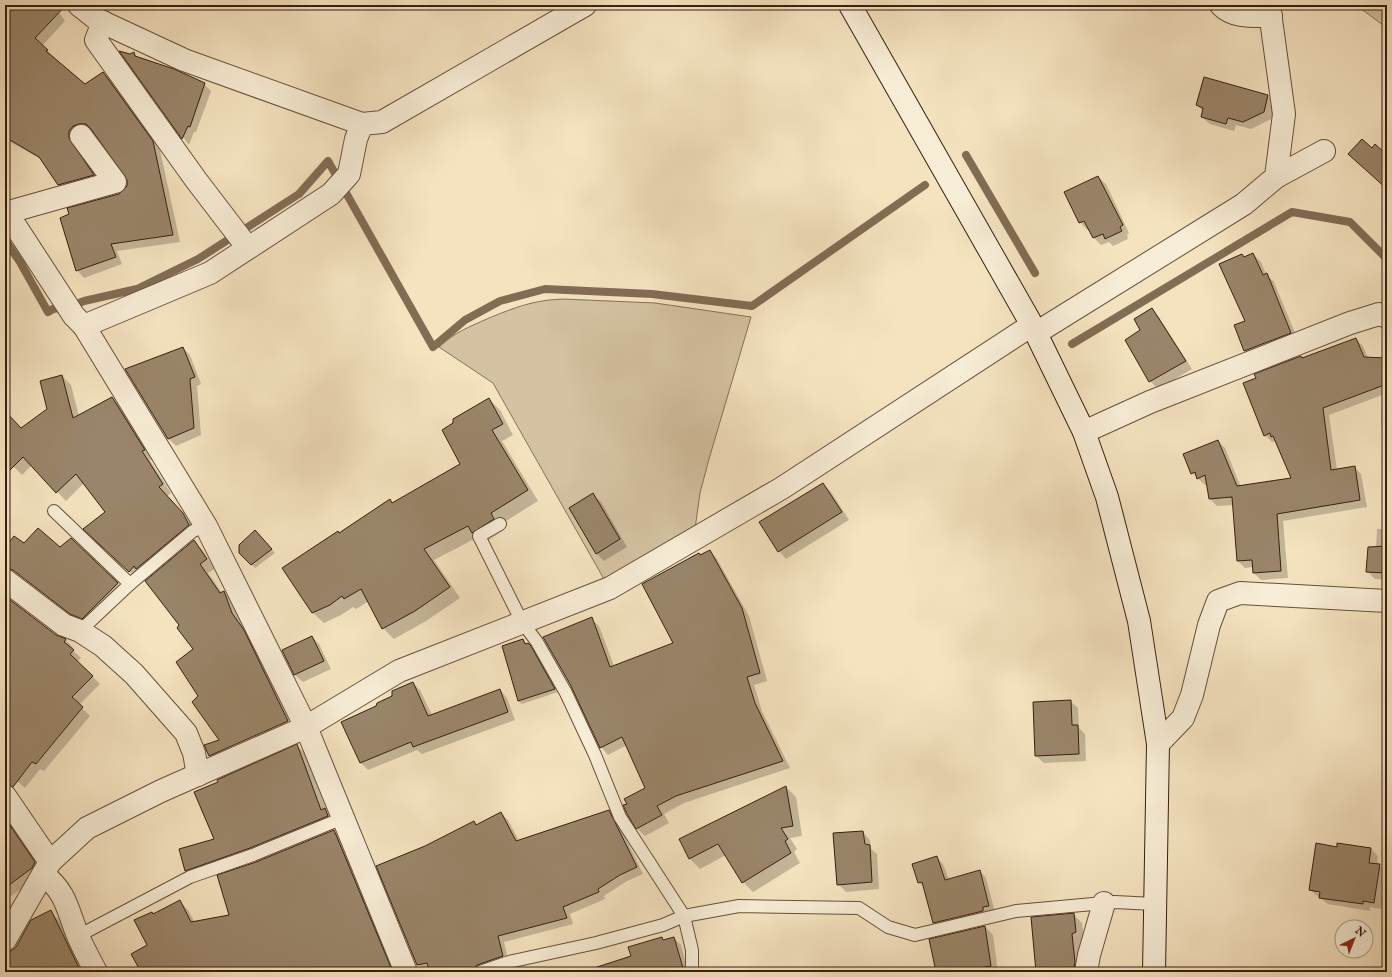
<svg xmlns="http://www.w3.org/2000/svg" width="1392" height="977" font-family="'IM FELL English',serif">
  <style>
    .green { fill: #d5c2a2; stroke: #867058 }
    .shadow { fill: #0003; fill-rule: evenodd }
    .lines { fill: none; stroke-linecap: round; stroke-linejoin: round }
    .stream { stroke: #826c54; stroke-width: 8 }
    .building { fill: #9a856a; stroke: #371f0d }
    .lane-casing { stroke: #66503a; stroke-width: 14 }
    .street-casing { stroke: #66503a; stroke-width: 24 }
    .secondary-casing { stroke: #371f0d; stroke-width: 24 }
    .lane { stroke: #f8edd6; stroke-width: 12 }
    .street { stroke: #f8edd6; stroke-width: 22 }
    .secondary { stroke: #f8edd6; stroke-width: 22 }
  </style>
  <rect width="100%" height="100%" fill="#f5e3c0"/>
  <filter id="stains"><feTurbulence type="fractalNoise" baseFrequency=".005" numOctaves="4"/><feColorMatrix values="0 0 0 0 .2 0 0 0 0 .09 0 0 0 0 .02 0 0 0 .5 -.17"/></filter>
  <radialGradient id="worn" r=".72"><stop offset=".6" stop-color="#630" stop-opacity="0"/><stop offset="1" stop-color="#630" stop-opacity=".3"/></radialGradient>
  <g class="green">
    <polygon points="1356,5 1387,5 1387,28"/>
    <path d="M563 299 655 303 751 317 709 459 700 493 695 529 605 581 493 383 439 347C455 332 469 327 489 318 516 307 534 300 563 299Z"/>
  </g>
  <g class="shadow">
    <polygon points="12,5 54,5 65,21 42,46 84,85 103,73 111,80 160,150 180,242 117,251 122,264 84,278 77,270 119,195 128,187 128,179 94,132 88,130 76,146 100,182 67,192 59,184 44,161 5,139 5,12"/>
    <polygon points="122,53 130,56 134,53 139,59 204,84 211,91 196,132 194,132 189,145"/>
    <polygon points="1204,78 1268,96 1275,104 1271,119 1251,129 1236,125 1234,131 1210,124 1202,117 1203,111 1197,105"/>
    <polygon points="1098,177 1106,184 1129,233 1127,235 1128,239 1113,246 1109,242 1101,245 1093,237 1089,229 1087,230 1080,222"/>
    <polygon points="1253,254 1261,262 1266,274 1274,282 1298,340 1253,358 1245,351 1235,326 1246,321"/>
    <polygon points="1152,309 1159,317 1192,369 1158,389 1150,381 1141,330"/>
    <polygon points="1356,339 1363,346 1368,358 1387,359 1387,431 1381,425 1382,395 1329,415 1337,470 1354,467 1361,474 1367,507 1283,521 1288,578 1261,580 1254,573 1254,567 1245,568 1238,561 1234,505 1217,506 1210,499 1208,484 1205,485 1192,473 1218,441 1225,448 1241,487 1292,479 1276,441 1272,442 1265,435 1302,358"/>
    <polygon points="183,348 190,355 201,384 197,386 201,435 176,446 169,439 126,370"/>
    <polygon points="62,376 71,385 79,416 112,398 121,407 153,459 150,460 171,493 167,496 191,523 197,534 138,580 93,537 106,512 84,483 66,501 32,465 22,475 5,458 5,430 21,429 49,409"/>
    <polygon points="489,399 500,410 513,435 502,441 538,501 501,524 504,530 484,543 478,537 434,560 460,598 426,621 394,639 383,628 369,601 356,609 353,607 341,615 324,623 313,613 339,534 389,500 393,504 462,464"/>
    <polygon points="823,484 831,492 849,520 786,559 779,551"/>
    <polygon points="593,495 601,502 627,547 604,561 596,553"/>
    <polygon points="1377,529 1387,529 1387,580 1375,579 1367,571 1376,548"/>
    <polygon points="259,535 275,553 255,568 240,553"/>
    <polygon points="71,539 125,591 90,626 79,621 18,573 60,548"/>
    <polygon points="194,541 203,551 215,569 208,573 222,593 224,592 233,601 241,623 253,640 291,719 226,748 228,749 292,721 296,731 219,765 209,756 221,740 194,649 181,625"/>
    <polygon points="710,551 717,559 749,616 767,681 754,685 762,711 790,768 684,803 664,814 669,823 645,836 637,828 647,789 627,745 608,755 601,747 591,619 599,626 614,666 675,643 700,556"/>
    <polygon points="5,597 56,636 66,640 73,648 71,649 81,658 77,662 100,684 79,705 90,716 44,771 40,769 25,788 5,771"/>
    <polygon points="312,637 319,644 331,669 303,682 295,675 283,650"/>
    <polygon points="523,640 534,651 558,692 522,704 518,701"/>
    <polygon points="413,683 420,690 432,715 500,690 507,698 515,720 422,754 417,750 368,770 361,763 343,722 377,706"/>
    <polygon points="1070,701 1078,708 1079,728 1085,734 1086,761 1044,763 1036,756"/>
    <polygon points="297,746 306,754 327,811 334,818 195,879 186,870"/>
    <polygon points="786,787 796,797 802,836 790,838 797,849 794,852 800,863 753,892 743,882 726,855 700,869 690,859 680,840"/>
    <polygon points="609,811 616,818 643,874 627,881 604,896 605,899 570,914 573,924 504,942 509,963 484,972 425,971 417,964 425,847 474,822 477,825 501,813 508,820 519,841"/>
    <polygon points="5,816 42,871 40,876 7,899 5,898"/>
    <polygon points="334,831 343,839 397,972 142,972 153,915 180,902 188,910 195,923 230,916 256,863"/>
    <polygon points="863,832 870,840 871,849 877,854 879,889 846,892 838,884"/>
    <path d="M1371 849 1378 856 1377 865H1379L1386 872 1381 909 1370 907V911L1328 904 1310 890ZM1317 891 1325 894 1317 893Z"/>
    <polygon points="936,857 943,864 949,880 980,871 986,878 995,912 941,929 934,922 924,887 919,882"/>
    <polygon points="50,912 59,920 85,972 5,972 5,961"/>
    <polygon points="1073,914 1082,923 1084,940 1080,942 1083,972 1037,972 1032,918"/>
    <polygon points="985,927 993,935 998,972 937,972 930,940"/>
    <polygon points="662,938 664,941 674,938 681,945 688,972 585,972 632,956"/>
  </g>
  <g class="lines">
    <g class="stream">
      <polyline points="966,155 1035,273"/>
      <polyline points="5,240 20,262 48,312 53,309 72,306 84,301 137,289 198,259 299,194 328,161 433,347 465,320 500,301 545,289 652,294 752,306 925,185"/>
      <polyline points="1072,344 1292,212 1350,222 1387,259"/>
    </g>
  </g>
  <g class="building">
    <polygon points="5,5 66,5 35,38 48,50 46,51 85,84 103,72 153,141 173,235 111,244 116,257 76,271 60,218 69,214 67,208 119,194 127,186 127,180 91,129 86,124 79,124 73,126 69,131 69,138 94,175 58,185 39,157 5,137"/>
    <polygon points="119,51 130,54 134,52 135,56 174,69 205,83 190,127 188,126 182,139"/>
    <polygon points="1204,77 1268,95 1264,112 1243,122 1228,118 1226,124 1201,117 1203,108 1196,105"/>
    <polygon points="1362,139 1372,148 1375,144 1387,155 1387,189 1348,154"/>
    <polygon points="1098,176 1123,225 1120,227 1122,231 1105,239 1103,234 1093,238 1084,221 1079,223 1064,192"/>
    <polygon points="1253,253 1263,275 1267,273 1291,333 1244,351 1234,325 1245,321 1219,264 1242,254 1244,257"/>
    <polygon points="1152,308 1186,361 1149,382 1125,340 1140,330 1134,319"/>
    <polygon points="1356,338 1364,357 1387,358 1387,384 1323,408 1331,470 1355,466 1360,500 1277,514 1281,571 1253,573 1252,560 1237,561 1232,497 1209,499 1205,475 1197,479 1195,472 1191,474 1183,454 1218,440 1237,486 1291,478 1273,436 1271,437 1270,433 1264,436 1243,383 1256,378 1254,374 1301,356 1302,358"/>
    <polygon points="183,347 195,377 190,379 194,428 168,439 125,369"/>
    <polygon points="62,375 73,418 112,397 145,450 142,451 163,484 159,487 183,513 189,525 136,569 134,566 129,572 83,529 105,512 76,474 56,493 23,457 5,475 5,411 21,428 47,409 40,381"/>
    <polygon points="489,398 503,424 492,430 528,490 491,513 494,519 472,533 468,526 424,549 450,587 415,611 382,629 361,589 344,599 342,596 330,605 312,613 282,568 338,531 339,533 390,499 392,503 460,464 442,430 453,423 453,419"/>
    <polygon points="823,483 842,512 778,552 759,522"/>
    <polygon points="593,493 620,539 596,554 569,508"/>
    <polygon points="38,528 60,547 71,538 118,583 82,619 70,614 13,570 5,568 5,547 14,536 24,543"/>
    <polygon points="255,530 272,549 251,565 239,553 239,545"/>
    <polygon points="194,540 207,559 200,564 220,593 224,591 232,613 244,630 288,721 209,756 204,745 219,740 192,702 198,696 176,662 193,649 177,628 179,625 145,581"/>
    <polygon points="1387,546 1387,573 1366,572 1368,547"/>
    <polygon points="710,550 742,608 760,673 747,677 755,703 783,761 676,796 657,806 662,815 636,829 627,814 623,805 627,804 624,799 645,788 622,737 600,748 570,684 543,637 592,617 610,667 673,643 642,584 699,553 700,555"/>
    <polygon points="5,596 56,635 66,639 64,642 74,650 70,654 93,676 72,697 83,707 36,764 32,762 13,787 5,784"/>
    <polygon points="312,636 324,661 294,675 282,650"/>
    <polygon points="523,639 525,644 528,643 531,646 555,689 518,701 502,646"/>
    <polygon points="413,682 428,716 500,689 508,712 413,747 411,742 360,763 341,722 376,706 377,703 392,696 392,691"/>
    <polygon points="1071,700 1072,725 1078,725 1079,754 1035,756 1033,702"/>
    <polygon points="297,744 321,810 325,808 328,816 250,848 185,871 179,849 214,839 194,792 218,782 217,780"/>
    <polygon points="786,786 793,826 781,828 788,839 785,841 791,853 742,883 718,844 689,859 679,839"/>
    <polygon points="609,810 637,867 620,875 598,889 599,892 563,907 567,918 498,936 503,956 477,965 473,972 430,972 427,963 417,965 376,866 425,846 474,821 476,825 501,812 516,841"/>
    <polygon points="5,818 35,862 32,868 5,888"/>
    <polygon points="334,830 392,970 384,972 141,972 131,954 147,945 134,920 152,912 153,914 180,900 191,922 229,915 217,875 256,862"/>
    <polygon points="863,831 865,844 870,845 872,882 837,885 833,833"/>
    <polygon points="1316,843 1337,847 1337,843 1371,848 1369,863 1380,864 1374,903 1363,901 1363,904 1319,898 1320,892 1309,890"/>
    <polygon points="937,856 945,880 980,870 989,906 983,907 983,911 933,923 922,882 918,883 912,864"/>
    <polygon points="51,910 81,972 5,972 5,952 11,951 16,947 31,920"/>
    <polygon points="1074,913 1076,932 1072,934 1075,962 1074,968 1036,972 1031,917"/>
    <polygon points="985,926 991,966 969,970 968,972 936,972 929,939"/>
    <polygon points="662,937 663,940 674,937 683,968 668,972 595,972 594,968 631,956 628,947"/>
  </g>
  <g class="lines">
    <defs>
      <g id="lane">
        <polyline points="54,511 130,584"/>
        <polyline points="500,524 479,536 522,622 537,642 566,693 595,755 620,817 684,916 692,950 692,972"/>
        <polyline points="80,631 130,584 193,531 206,526"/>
        <polyline points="78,936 190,877 253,855 343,818"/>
        <polyline points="480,972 509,962 596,943 663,925 684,916 739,906 859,908 888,927 915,935 1016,911 1115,902 1154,904"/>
      </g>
      <g id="street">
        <polyline points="79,5 98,20 184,60 362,124"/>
        <path d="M1221 5C1233 18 1254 16 1271 16"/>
        <polyline points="103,22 96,40 196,180 248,248"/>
        <polyline points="1276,177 1324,151"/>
        <polyline points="5,210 74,316 84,326 206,526 306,727 406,972"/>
        <polyline points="5,213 115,182 81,136"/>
        <polyline points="84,326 210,273 331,194 349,174 356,139 362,124 382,122 585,5"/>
        <polyline points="1036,333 1244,204 1276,177 1284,114 1269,5"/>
        <polyline points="1084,432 1150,402 1350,323 1379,314 1387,317"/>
        <polyline points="5,580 64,625 80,631 103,646 134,674 186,733 194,753 198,775"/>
        <polyline points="1158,744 1183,718 1192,695 1209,625 1218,601 1240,593 1387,601"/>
        <polyline points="5,796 50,862"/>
        <path d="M43 874C67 893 67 909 78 936 83 948 90 960 96 972"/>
        <polyline points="5,940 50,862 87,828 161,791 306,727 399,671 610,588 782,488 1032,325"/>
        <polyline points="1086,972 1089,955 1104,903"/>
      </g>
      <polyline id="secondary" points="850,5 1032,325 1084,432 1107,497 1139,621 1158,744 1154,972"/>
    </defs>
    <use href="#lane" class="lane-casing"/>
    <use href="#street" class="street-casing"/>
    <use href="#secondary" class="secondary-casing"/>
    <use href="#lane" class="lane"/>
    <use href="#street" class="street"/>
    <use href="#secondary" class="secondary"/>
  </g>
  <rect width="1392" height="977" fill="none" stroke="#f5e3c0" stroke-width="20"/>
  <rect x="6" y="6" width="1380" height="965" fill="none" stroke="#371f0d" stroke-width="2"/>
  <rect x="10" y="10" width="1372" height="957" fill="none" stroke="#371f0d"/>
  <g transform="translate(1354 939) rotate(43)"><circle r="19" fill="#f8edd6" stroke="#ab9b86"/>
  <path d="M0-3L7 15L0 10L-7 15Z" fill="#8f2418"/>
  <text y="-6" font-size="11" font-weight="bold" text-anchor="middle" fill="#371f0d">N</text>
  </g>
  <rect width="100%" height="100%" filter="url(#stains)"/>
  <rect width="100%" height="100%" fill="url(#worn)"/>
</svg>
